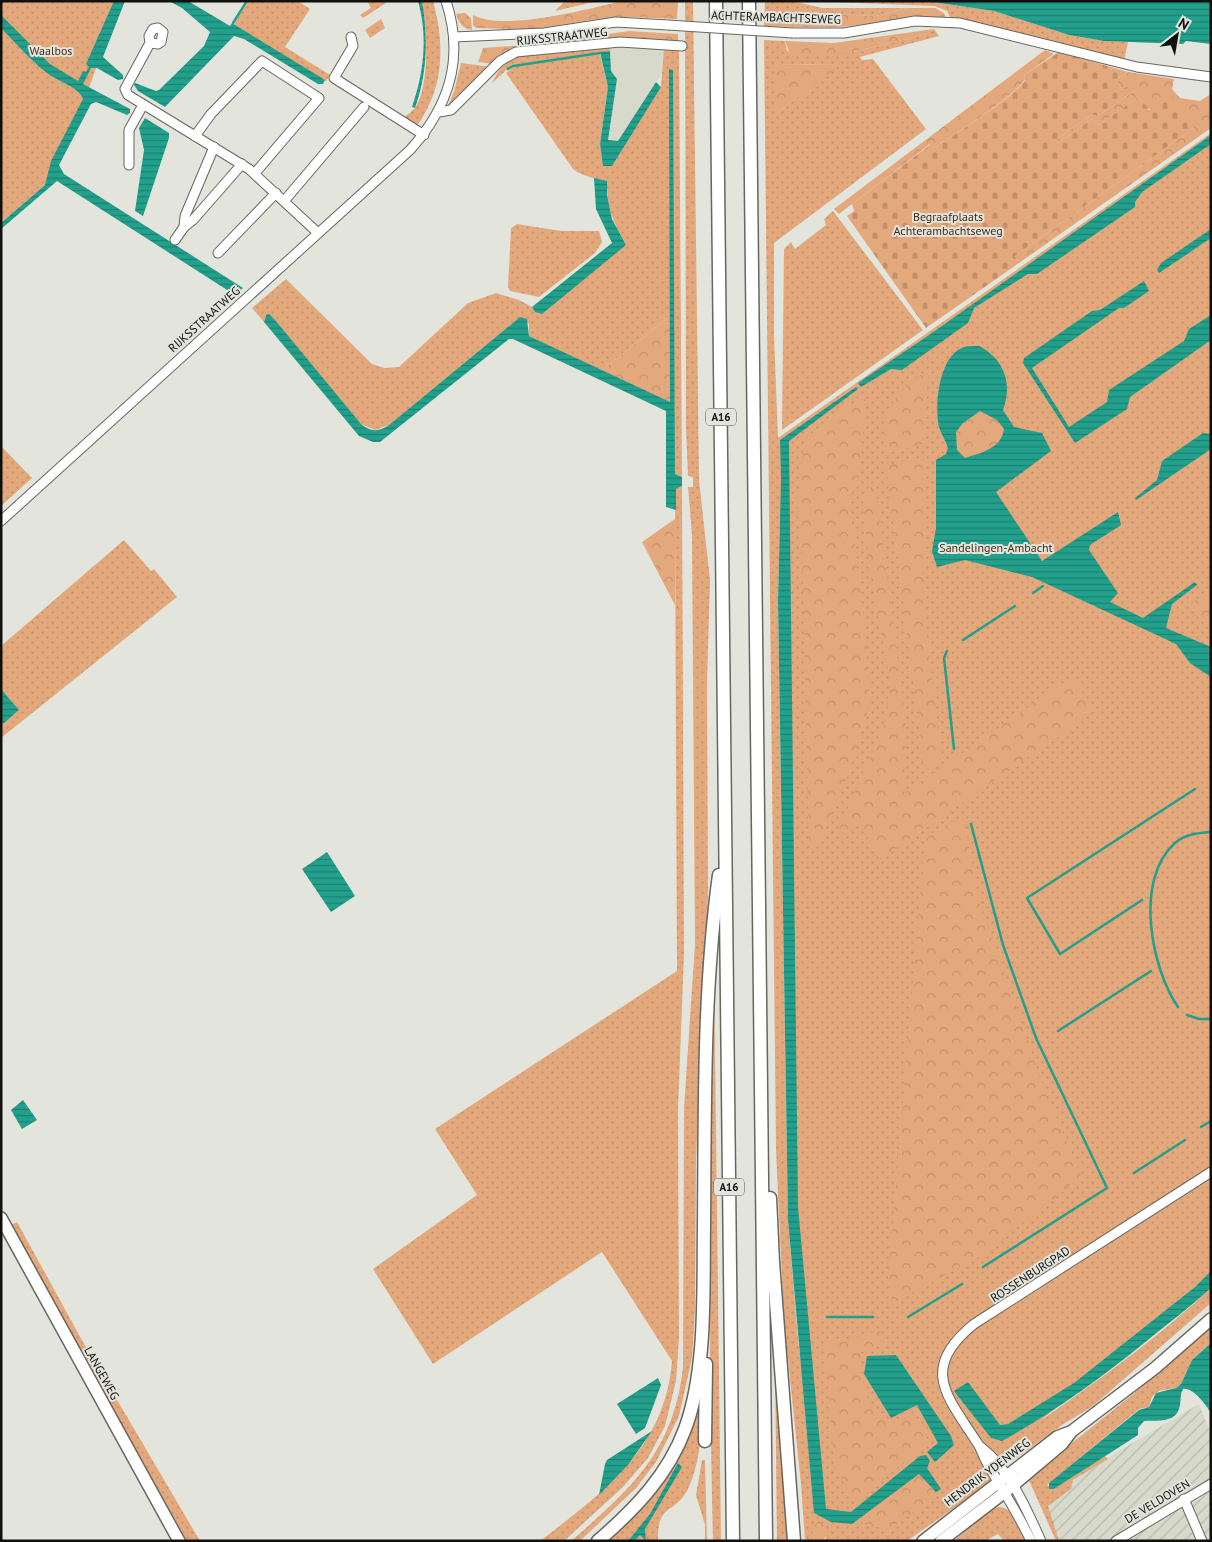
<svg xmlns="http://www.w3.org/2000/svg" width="1212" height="1542" font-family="'PT Sans',sans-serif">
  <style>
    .built { fill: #d7dacb }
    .industrial { fill: url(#industrial-furrows) }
    .grass { fill: url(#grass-dots); fill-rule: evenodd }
    .forest { fill: url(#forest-crowns) }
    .cemetery { fill: url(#cemetery-stones) }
    .water { fill: url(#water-rules); fill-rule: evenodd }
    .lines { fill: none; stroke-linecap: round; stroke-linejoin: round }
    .stream { stroke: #22a08c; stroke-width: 2.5 }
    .minor-casing { stroke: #656760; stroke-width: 11 }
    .major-casing { stroke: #656760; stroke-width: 14 }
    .highway-casing { stroke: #656760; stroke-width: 15 }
    .minor { stroke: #fff; stroke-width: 9 }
    .major { stroke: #fff; stroke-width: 11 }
    .highway { stroke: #fff; stroke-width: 12 }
    .minor-bridge-casing { stroke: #656760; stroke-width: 11; stroke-linecap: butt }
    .minor-bridge { stroke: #fff; stroke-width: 9 }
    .labels { text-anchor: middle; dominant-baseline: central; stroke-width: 4; stroke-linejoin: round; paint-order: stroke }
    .shield { fill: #e3e5dd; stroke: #4f514c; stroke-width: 1 }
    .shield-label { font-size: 11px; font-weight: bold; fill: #10110e }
    .street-label { font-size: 12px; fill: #10110e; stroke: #e3e5dd }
    .park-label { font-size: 12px; fill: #482b15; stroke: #e3e5dd }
  </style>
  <defs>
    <pattern id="industrial-furrows" width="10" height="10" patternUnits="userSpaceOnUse" patternTransform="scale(1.25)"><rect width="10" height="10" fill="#d7dacb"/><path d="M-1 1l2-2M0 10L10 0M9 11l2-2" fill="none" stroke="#b8baad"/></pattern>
    <pattern id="grass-dots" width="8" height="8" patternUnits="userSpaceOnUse" patternTransform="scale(1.25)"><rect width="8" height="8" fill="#e4a87d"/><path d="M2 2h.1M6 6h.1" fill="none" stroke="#c3906b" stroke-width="1.8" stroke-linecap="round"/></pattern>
    <pattern id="forest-crowns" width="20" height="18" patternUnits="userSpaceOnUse" patternTransform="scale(1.25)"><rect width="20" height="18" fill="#e4a87d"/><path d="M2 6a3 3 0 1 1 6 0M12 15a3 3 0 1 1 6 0" fill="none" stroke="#c3906b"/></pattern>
    <pattern id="cemetery-stones" width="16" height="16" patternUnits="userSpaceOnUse" patternTransform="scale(1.25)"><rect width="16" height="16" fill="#e4a87d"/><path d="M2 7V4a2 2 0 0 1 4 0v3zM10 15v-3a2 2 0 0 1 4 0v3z" fill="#c3906b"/></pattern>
    <pattern id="water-rules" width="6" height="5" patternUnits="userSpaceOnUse" patternTransform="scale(1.25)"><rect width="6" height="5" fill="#22a08c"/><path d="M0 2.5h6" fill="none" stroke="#1c8171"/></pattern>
  </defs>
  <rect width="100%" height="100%" fill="#e3e5dd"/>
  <polygon class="built" points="630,45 664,48 662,73 618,141 607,141 617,79 611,71 610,47"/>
  <polygon class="industrial" points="1199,1404 1211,1434 1211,1541 1056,1541 1043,1500 1117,1452"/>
  <g class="grass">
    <polygon points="1,1 120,1 85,99 46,184 1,223"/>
    <polygon points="249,1 298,1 310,9 285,47 330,75 326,81 235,25 235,22"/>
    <polygon points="367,1 389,1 363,18 360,15 371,8"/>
    <path d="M421 1H433C443 37 445 77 426 111 423 116 420 124 415 126L403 118C406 115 412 112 415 108 430 87 428 25 421 1Z"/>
    <polygon points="565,1 598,1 555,11"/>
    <path d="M685 1H693L699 480 710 580 707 682 708 893 696 1159 695 1309 692 1358 679 1416 656 1462 636 1488 580 1541H571C632 1488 673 1452 683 1368L684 1108 695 944 692 535 688 487H693V477L688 476 686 429Z"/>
    <polygon points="765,1 792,1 822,8 907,8 876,16 806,13 792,20 792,27 764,26"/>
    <polygon points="806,1 926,1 994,11 1069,35 1104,41 1128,42 1124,61 951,19 947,11 935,6"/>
    <path d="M465 13 471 18 472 30C462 28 459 23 456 14Z"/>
    <polygon points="381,19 385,28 370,38 365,30"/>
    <path d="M934 29 939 36 860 57 862 60 873 59 926 129 774 243V335L778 438 1211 133V1279L1040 1421C1099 1380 1159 1337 1211 1288V1303L1093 1406 1062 1425 1014 1460 1001 1463 995 1455 991 1482 907 1541H822L827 1537 813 1530 815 1541H805L801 1484 784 1321 776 1151 764 40 785 41 787 51 849 53 927 34ZM776 64 839 65 776 114ZM780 521 797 1214 819 1508 798 1339 788 1220 778 601Z"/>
    <path d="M610 47V51L512 65 492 83C499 69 504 63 518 56Z"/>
    <path d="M664 48 679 49 682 477 675 474 670 69 671 315 601 371 529 336V324L520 317 389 425 375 430 361 424 266 315 264 322 252 308 286 279 372 364 384 368 399 367 468 303 496 293 519 300 532 307 535 312 626 245C615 225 606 207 607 183 594 176 587 179 573 169L506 73 515 66 600 54 608 87 600 144 603 165 661 87Z"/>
    <polygon points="461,63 492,67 449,109 448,106 454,92"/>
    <polygon points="833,211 923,330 782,430 784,249 791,242 795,249 826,225 824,219"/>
    <polygon points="517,224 561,231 599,231 602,242 595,253 539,297 510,291 508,287 511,228"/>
    <polygon points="1,446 32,478 1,506"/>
    <path d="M682 486 684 953 678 1110 679 1339 676 1381 665 1426 648 1458 623 1487 564 1541H540C604 1492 665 1448 672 1361L602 1252 433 1364 373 1269 477 1195 435 1129 677 971 675 519 676 489Z"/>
    <polygon points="124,540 151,571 154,569 177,597 1,738 1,722 3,724 19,710 1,689 1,646"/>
    <path d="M714 968 721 1541H713C708 1350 709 1159 714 968Z"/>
    <polygon points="17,1222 83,1342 200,1541 187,1541 11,1225"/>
    <polygon points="1211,1326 1211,1343 1192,1360 1181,1384 1176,1388 1159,1391 1152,1397 1149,1407 1139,1409 1047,1485 1054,1489 1105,1456 1108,1459 1073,1480 1071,1489 1048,1506 1059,1541 1056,1541 1028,1478 1132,1395"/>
    <polygon points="775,1364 791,1541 777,1541"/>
    <path d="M700 1386C702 1421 703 1456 688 1489 675 1515 657 1502 658 1541H600L647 1497Z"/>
    <polygon points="702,1460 705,1460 707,1541 705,1541 705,1525 696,1495"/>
    <path d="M999 1507C1017 1509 1022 1527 1029 1541H1004L998 1534 985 1541H954L990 1510Z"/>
  </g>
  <g class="forest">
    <path d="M622 1H678L677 19 631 17 605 18 527 30 476 28 473 25V15C504 32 587 9 622 1Z"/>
    <polygon points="907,8 935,8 944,13 946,19 930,16 842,27 792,27 792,20 806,13 876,16"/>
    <polygon points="934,29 927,34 849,53 791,56 785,41 834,43"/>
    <polygon points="629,31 678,34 678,44 623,40 508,53 494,64 478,62 483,48 538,44"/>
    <path d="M1045 50 1054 54 1024 75 1025 79C1017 95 952 136 934 148L930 144 839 214 834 209Z"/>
    <polygon points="776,64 840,65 775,115"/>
    <polygon points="1128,72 1174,79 1172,89 1180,98 1200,101 1211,94 1211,128 1019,263 1015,256 1194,128 1147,108 1138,97 1099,125 1092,119 1059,142 1057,139 1091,115 1098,116 1137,89 1122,90 1116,80"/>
    <polygon points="671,315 670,403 601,371"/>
    <path d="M925 372 928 376 925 443 886 454 883 450C886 409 889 395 925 372Z"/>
    <polygon points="866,397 858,485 849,497 866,639 870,701 850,771 821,839 809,850 802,547 796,501 800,488 804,440 842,409"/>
    <path d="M980 411 997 420 1004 429C1002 448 981 453 965 458L957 450 956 432 963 423Z"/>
    <polygon points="927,456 923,589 941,759 924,771 886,466"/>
    <polygon points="875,478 905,720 904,793 1072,677 1095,711 881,859 859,824 836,836 886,720 890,683 869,566 863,503"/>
    <polygon points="675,519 675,605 642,542"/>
    <polygon points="1211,590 1211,631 1190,604"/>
    <polygon points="960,818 964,819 980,905 1051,1107 1082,1176 980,1256 892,1304 888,1280 925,837"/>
    <path d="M881 1330 883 1344 861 1352C861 1387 862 1400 890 1423L913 1415 929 1442 855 1501 834 1467 825 1339 848 1340Z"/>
    <polygon points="920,1473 936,1492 939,1491 940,1493 890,1529 864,1525 860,1519"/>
    <path d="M820 1520 830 1532 822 1541H815C813 1532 811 1526 820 1520Z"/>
  </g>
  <path class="cemetery" d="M1059 52 1128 72 1116 80 1122 90 1133 83 1137 89 1098 116 1091 115 1057 139 1059 142 1092 119 1099 125 1138 97 1149 110 1171 95 1194 128 1015 256 1019 263 926 328 847 216 854 211 852 204 931 144 934 148C952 136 1017 95 1025 80L1024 75Z"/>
  <g class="water">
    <path d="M114 1H125L103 57 123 75V79L118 80 97 68H91L83 84 130 109V113L127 115 96 102 91 104 59 165 64 174 243 288 235 295 57 181 1 229V223L45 185 51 161 83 99C79 87 57 81 47 73 30 60 16 43 1 28V15L50 64 78 81 83 71 86 72 89 67 86 64Z"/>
    <polygon points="169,1 188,1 230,26 232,23 325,80 323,84 318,84 244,39 234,36 165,107 138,91 134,85 135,83 156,91 159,90 204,46 210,32 182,8"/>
    <path d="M418 1H421L423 7C428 43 427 74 415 108L412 107C424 73 428 36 418 1Z"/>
    <polygon points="926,1 1211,1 1211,44 1186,41 1183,44 1104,41 1069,35 994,11"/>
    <polygon points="610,51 611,71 617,79 608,140 618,141 656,82 661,87 612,166 603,166 600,144 608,87 600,52"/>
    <path d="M669 69 673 70 675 474 682 477V486L676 489V510L666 507V411L513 339H509L380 442H373L359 436 264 322 266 315 269 314 275 320 361 424C370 432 379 432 389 425L520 317 527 319 529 336 670 402Z"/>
    <polygon points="145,118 169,133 169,138 143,216 135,211 144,150 139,128"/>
    <polygon points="1211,135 1211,144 1142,192 1135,202 1135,207 1037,274 1028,274 974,308 968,323 902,370 891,369 861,387 858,383 932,333"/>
    <polygon points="594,178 607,181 607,195 612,219 626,245 542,314 535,312 532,307 612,243 596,209"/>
    <polygon points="1211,229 1211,238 1159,273 1157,270 1161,263"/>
    <polygon points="1144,281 1149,291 1124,308 1119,308 1032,368 1069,427 1107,402 1109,390 1184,341 1189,329 1211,315 1211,340 1130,397 1127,409 1075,443 1023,363 1024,358 1092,311 1100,310"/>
    <path d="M979 346C1004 359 1013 383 1003 410L1014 427 1042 433 1051 451 996 492 1042 561 1118 512 1121 525 1090 545 1089 550 1118 593 1110 602 1143 618 1195 582 1197 585 1172 604 1166 628 1211 647V677L1190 663 1176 644 1032 577 965 560 937 567 932 551 936 528V460L946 454 948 448C946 441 941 434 939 427 934 406 939 355 964 347 968 346 974 346 979 346ZM980 411 997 420 1004 429C1002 448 981 453 965 458L957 450 956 432 963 423Z"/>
    <polygon points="856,387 858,389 789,441 798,1207 826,1509 851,1512 920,1456 926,1455 930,1461 927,1468 941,1489 936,1492 919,1474 852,1524 831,1522 814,1513 788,1220 778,601 781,479 780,440"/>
    <polygon points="1203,433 1211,434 1211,449 1136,500 1135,498 1157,480 1162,461"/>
    <polygon points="1,689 19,710 3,724 1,722"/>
    <polygon points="327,852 355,896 331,912 302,869"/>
    <polygon points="23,1100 37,1120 22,1129 11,1110"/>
    <path d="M1211 1271V1288C1189 1308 1166 1325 1143 1344 1098 1380 1053 1413 1002 1441L991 1438 954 1391 968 1382 1000 1425 1008 1424 1074 1383 1195 1287Z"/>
    <path d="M1211 1343V1413C1206 1405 1193 1387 1183 1389 1180 1394 1181 1399 1180 1405 1177 1424 1157 1420 1144 1421L1138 1428V1435L1054 1489H1049V1483L1139 1410 1149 1407 1156 1393 1176 1388 1181 1384 1192 1360Z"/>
    <polygon points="896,1355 951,1436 954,1445 935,1462 927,1452 938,1443 917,1405 891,1418 864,1374 867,1356"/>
    <polygon points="658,1378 661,1385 645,1428 636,1434 617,1404"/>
    <polygon points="652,1431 628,1465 599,1495 605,1464 607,1460"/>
    <polygon points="678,1463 682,1467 645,1529 646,1541 640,1535 634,1541 628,1541 650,1514"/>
  </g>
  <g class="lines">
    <g class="stream">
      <polyline points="233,23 247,1"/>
      <polyline points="508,69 513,66 600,53"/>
      <polyline points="1033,593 1043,586"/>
      <polyline points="963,640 1015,606"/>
      <polyline points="947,651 944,658 954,749"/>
      <polyline points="971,824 1003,945 1036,1038 1107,1188 983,1267"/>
      <polyline points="1142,900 1060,954 1027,898 1195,789"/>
      <path d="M1178 1007C1151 968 1134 879 1175 843 1185 834 1198 833 1211 832"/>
      <polyline points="1187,1015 1199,1019 1211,1019"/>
      <polyline points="1058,1031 1151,971"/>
      <polyline points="1201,1127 1211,1121"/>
      <polyline points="1134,1173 1185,1140"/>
      <polyline points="827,1317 873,1317"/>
      <polyline points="908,1317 962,1284"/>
    </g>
    <defs>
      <g id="minor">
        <polyline points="793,33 844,33 915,21 960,23 1137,67 1211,77"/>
        <polyline points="351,37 353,46 334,78 424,135"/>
        <polyline points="454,37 544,33 616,22 668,25"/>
        <polyline points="150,43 158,44 161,42 163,32 158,28 153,29 149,36 150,43 125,89 128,95 249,169 318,233"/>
        <polyline points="439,112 451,110 500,61 516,52 620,42 682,46"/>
        <polyline points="195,136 211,114 262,61 319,98 255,173"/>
        <polyline points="129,165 129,130 143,105"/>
        <polyline points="285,200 364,107"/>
        <polyline points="184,227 185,216 214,147"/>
        <polyline points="175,240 184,227 193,220 242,164"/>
        <polyline points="218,253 276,193"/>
        <path d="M1 521 410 150C449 107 465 59 446 1"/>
        <path d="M981 1447C1010 1470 1026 1508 1041 1541"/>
        <polyline points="1184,1499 1202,1541"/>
        <path d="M1031 1541C1018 1513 1001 1488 986 1461 983 1455 981 1449 978 1444 948 1397 918 1369 974 1324L1211 1172"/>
        <polyline points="1116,1541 1211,1484"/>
      </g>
      <g id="major">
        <polyline points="1,1218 179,1541"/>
        <polyline points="923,1541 1057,1437 1070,1432"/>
        <polyline points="941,1541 1005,1492 1062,1444 1072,1431 1155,1368 1211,1319"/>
      </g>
      <g id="highway">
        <polyline points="716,1 733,1541"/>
        <polyline points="749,1 766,1541"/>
        <polyline points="770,1198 773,1262 794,1541"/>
        <polyline points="705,1441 706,1364"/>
        <path d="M598 1541C635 1509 668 1475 685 1429 707 1370 703 1288 704 1226 705 1109 703 991 719 875"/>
      </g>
    </defs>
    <use href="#minor" class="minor-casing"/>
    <use href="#major" class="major-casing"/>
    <use href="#highway" class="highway-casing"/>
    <use href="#minor" class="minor"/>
    <use href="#major" class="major"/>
    <use href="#highway" class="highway"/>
    <defs>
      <polyline id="minor-bridge" points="668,25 793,33"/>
    </defs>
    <use href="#minor-bridge" class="minor-bridge-casing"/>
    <use href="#minor-bridge" class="minor-bridge"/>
  </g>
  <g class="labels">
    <g class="shield">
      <rect x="706" y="408.5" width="30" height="17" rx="4"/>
      <rect x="714" y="1178.5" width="30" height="17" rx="4"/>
    </g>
    <g class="shield-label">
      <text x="721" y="417">A16</text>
      <text x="729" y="1187">A16</text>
    </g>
    <g class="street-label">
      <text transform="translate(776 17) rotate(2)">ACHTERAMBACHTSEWEG</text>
      <text transform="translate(562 36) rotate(-6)">RIJKSSTRAATWEG</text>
      <text transform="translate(204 319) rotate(-42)">RIJKSSTRAATWEG</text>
      <text transform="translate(1030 1274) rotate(-33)">ROSSENBURGPAD</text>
      <text transform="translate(102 1373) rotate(61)">LANGEWEG</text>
      <text transform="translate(987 1472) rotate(-37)">HENDRIK YDENWEG</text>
      <text transform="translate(1157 1501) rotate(-31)">DE VELDOVEN</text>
    </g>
    <g class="park-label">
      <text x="51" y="50">Waalbos</text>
      <text x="948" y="216">Begraafplaats<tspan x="948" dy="14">Achterambachtseweg</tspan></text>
      <text x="996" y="547">Sandelingen-Ambacht</text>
    </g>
  </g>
  <rect width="1212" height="1542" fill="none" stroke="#10110e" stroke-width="5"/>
  <g transform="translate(1177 35) rotate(31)" stroke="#e3e5dd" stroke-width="4" paint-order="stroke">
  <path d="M0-4L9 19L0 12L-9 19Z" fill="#10110e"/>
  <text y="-8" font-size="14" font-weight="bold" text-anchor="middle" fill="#10110e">N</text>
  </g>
</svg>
